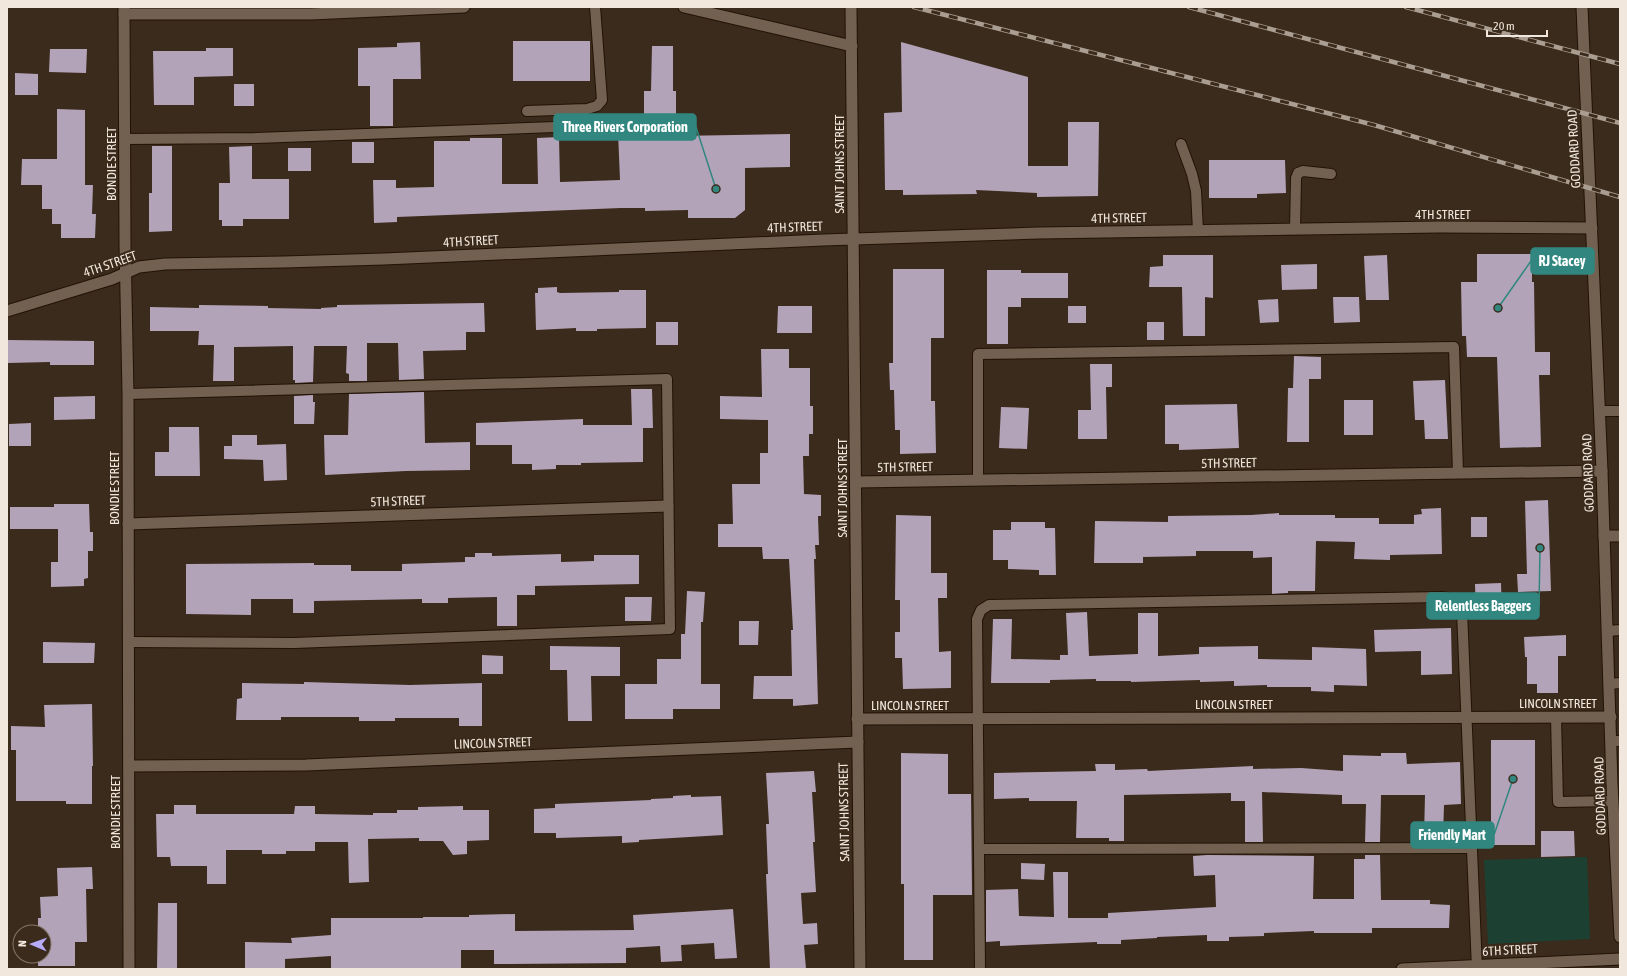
<svg xmlns="http://www.w3.org/2000/svg" width="1627" height="976" font-family="'Asap Condensed',sans-serif">
  <style>
    .green { fill: #1c4132 }
    .building { fill: #b3a3b8 }
    .lines { fill: none; stroke-linecap: round; stroke-linejoin: round }
    .service-casing { stroke: #211305; stroke-width: 12 }
    .minor-casing { stroke: #211305; stroke-width: 13 }
    .tertiary-casing { stroke: #211305; stroke-width: 13 }
    .service { stroke: #726150; stroke-width: 10 }
    .minor { stroke: #726150; stroke-width: 11 }
    .tertiary { stroke: #726150; stroke-width: 11 }
    .rail-casing { stroke: #aa9e92; stroke-width: 4.5 }
    .rail { stroke: #3b2b1c; stroke-width: 3; stroke-dasharray: 9; stroke-linecap: butt }
    .labels { text-anchor: middle; dominant-baseline: central; stroke-width: 4; stroke-linejoin: round; paint-order: stroke }
    .street-label { font-size: 13px; fill: #f1e7dd; stroke: #3b2b1c }
    .leader { fill: none; stroke: #31877f; stroke-width: 1.5 }
    .callout-dot { fill: #31877f; stroke: #3b2b1c; stroke-width: 1.5 }
    .callout { fill: #31877f; stroke: #31877f; stroke-width: 1.5 }
    .callout-label { font-size: 14px; text-anchor: middle; font-weight: bold; fill: #fff }
  </style>
  <rect width="100%" height="100%" fill="#3b2b1c"/>
  <polygon class="green" points="1587,857 1590,939 1488,944 1484,860"/>
  <g class="building">
    <rect x="513" y="41" width="77" height="40"/>
    <polygon points="420,42 421,79 393,79 393,126 370,126 370,86 358,86 358,48 397,47 397,43"/>
    <polygon points="901,42 1028,77 1028,166 1068,166 1068,122 1099,122 1098,196 1037,197 1037,193 976,190 977,194 903,195 903,190 885,190 884,113 902,112"/>
    <polygon points="652,46 673,46 673,91 676,91 676,136 790,134 790,167 745,168 745,210 735,218 688,218 688,210 645,211 645,208 621,208 397,217 397,222 374,223 373,180 396,180 396,188 434,187 434,141 470,141 470,138 502,138 502,184 538,184 537,138 559,137 560,182 620,180 618,132 644,133 644,91 651,91"/>
    <polygon points="206,48 233,48 233,76 194,77 194,105 154,105 153,51 206,51"/>
    <polygon points="50,49 87,49 86,73 49,72"/>
    <polygon points="15,73 38,74 38,95 15,95"/>
    <rect x="234" y="84" width="20" height="22"/>
    <polygon points="57,109 85,110 85,185 93,185 92,214 96,214 95,238 61,238 61,224 52,224 52,209 42,209 42,185 21,185 22,159 57,159"/>
    <rect x="352" y="142" width="22" height="21"/>
    <polygon points="152,146 172,146 172,231 149,232 149,193 152,193"/>
    <polygon points="252,146 252,179 289,179 289,219 243,219 243,226 222,226 222,220 219,220 219,183 230,183 229,147"/>
    <rect x="288" y="148" width="23" height="23"/>
    <polygon points="1209,160 1285,160 1286,193 1257,194 1257,198 1209,198"/>
    <polygon points="1477,254 1532,254 1532,282 1534,282 1535,352 1550,352 1550,375 1539,375 1541,447 1500,448 1497,357 1467,357 1466,336 1462,336 1461,282 1477,282"/>
    <polygon points="1163,255 1213,255 1213,298 1205,297 1205,336 1183,336 1182,287 1149,287 1150,267 1163,266"/>
    <polygon points="1387,255 1389,300 1366,300 1364,256"/>
    <polygon points="1317,264 1317,289 1282,290 1281,265"/>
    <polygon points="893,269 944,269 944,338 931,338 931,401 935,401 936,453 900,454 900,430 895,430 894,390 890,390 889,363 893,363"/>
    <polygon points="987,270 1021,270 1021,273 1068,273 1068,298 1021,298 1021,307 1008,307 1008,344 987,344"/>
    <polygon points="557,287 557,292 560,293 619,292 619,290 646,290 646,328 597,329 597,331 576,331 576,328 536,330 535,293 538,293 538,288"/>
    <polygon points="1333,297 1359,297 1360,322 1334,323"/>
    <polygon points="1278,299 1279,322 1260,323 1258,300"/>
    <polygon points="484,303 485,332 466,332 466,350 423,351 424,379 399,380 398,343 367,343 367,381 349,381 349,374 346,373 347,346 314,346 313,382 295,383 295,380 293,380 293,346 234,347 234,381 213,381 214,345 198,345 199,331 150,331 150,307 199,308 199,305 268,306 268,308 321,309 321,308 337,307 337,305"/>
    <polygon points="778,306 812,306 812,333 777,333"/>
    <rect x="1068" y="306" width="18" height="17"/>
    <rect x="656" y="322" width="22" height="23"/>
    <rect x="1147" y="322" width="17" height="18"/>
    <polygon points="8,340 94,341 94,365 50,365 50,362 8,363"/>
    <polygon points="761,349 789,349 789,368 810,368 810,406 813,406 813,434 809,434 809,456 803,456 804,494 821,495 821,516 818,516 819,545 815,545 816,559 814,559 818,704 793,706 793,699 753,699 754,676 792,676 791,630 793,630 789,559 763,559 762,547 718,547 718,524 733,524 732,484 760,484 760,453 768,453 768,420 720,419 720,396 762,397"/>
    <polygon points="1294,356 1321,357 1321,379 1309,379 1309,442 1287,442 1288,388 1293,388"/>
    <polygon points="1090,364 1112,364 1112,387 1106,387 1107,439 1078,439 1078,410 1091,410"/>
    <polygon points="1445,380 1448,439 1425,439 1424,420 1415,420 1413,381"/>
    <polygon points="631,389 652,389 653,428 643,428 643,462 581,463 581,465 556,465 556,469 532,470 532,464 512,464 512,445 476,445 476,423 583,419 583,425 632,425"/>
    <polygon points="424,392 425,443 470,442 470,470 406,471 325,475 324,435 348,435 349,394"/>
    <polygon points="313,395 313,402 315,402 314,424 294,424 294,396"/>
    <polygon points="95,396 95,419 54,420 54,397"/>
    <rect x="1344" y="400" width="29" height="35"/>
    <polygon points="1237,404 1239,448 1179,450 1179,444 1165,444 1165,405"/>
    <polygon points="1001,407 1029,408 1027,449 999,448"/>
    <polygon points="31,423 31,446 9,446 9,424"/>
    <polygon points="169,427 199,427 200,476 155,476 155,452 169,452"/>
    <polygon points="232,435 257,435 257,445 286,444 287,480 264,481 263,460 224,459 224,446 232,446"/>
    <polygon points="1548,500 1551,591 1518,592 1517,574 1527,574 1525,501"/>
    <polygon points="54,504 89,504 90,532 93,532 93,551 88,551 88,578 84,579 84,586 51,587 51,562 58,562 58,529 10,529 10,507 54,507"/>
    <polygon points="1441,508 1442,554 1390,555 1390,560 1354,559 1355,542 1316,541 1315,591 1288,591 1288,593 1272,594 1272,557 1253,558 1253,551 1196,551 1196,556 1143,557 1143,563 1094,563 1095,521 1168,522 1168,516 1251,515 1279,513 1279,515 1335,515 1335,518 1379,518 1379,524 1414,524 1414,515 1422,514 1421,509"/>
    <polygon points="896,515 931,516 931,573 947,573 947,598 938,598 939,652 951,651 951,688 903,689 902,658 895,658 895,632 900,632 900,600 895,600"/>
    <rect x="1471" y="517" width="16" height="20"/>
    <polygon points="1011,522 1045,522 1045,528 1055,528 1056,575 1039,575 1039,570 1008,569 1008,560 993,560 993,530 1011,530"/>
    <polygon points="475,553 492,553 492,556 561,554 561,562 594,561 594,555 639,555 639,584 535,586 535,595 517,595 517,626 497,626 497,597 448,598 448,603 422,603 422,599 314,601 314,613 293,613 293,599 251,599 251,615 186,614 186,564 314,563 314,565 351,565 351,571 402,571 402,564 465,562 465,557 475,557"/>
    <polygon points="1501,583 1502,616 1476,617 1475,584"/>
    <polygon points="687,591 705,592 703,622 701,622 701,684 720,684 720,709 673,709 673,719 625,719 625,684 657,684 657,659 681,659 681,634 685,634"/>
    <polygon points="625,597 652,597 651,621 625,621"/>
    <polygon points="1087,612 1089,656 1138,654 1138,613 1158,613 1158,656 1199,654 1199,647 1258,646 1258,659 1312,660 1312,647 1366,649 1367,686 1334,685 1334,692 1311,691 1311,687 1267,687 1267,685 1234,686 1234,681 1200,682 1200,680 1131,682 1131,681 1096,681 1096,679 1050,680 1050,683 991,683 993,619 1012,619 1011,659 1060,660 1060,655 1068,655 1066,613"/>
    <polygon points="739,621 759,621 758,645 739,645"/>
    <polygon points="1451,628 1452,674 1421,675 1421,651 1375,652 1374,630"/>
    <polygon points="1566,635 1566,656 1558,656 1558,693 1537,693 1537,684 1527,684 1527,657 1525,657 1524,637"/>
    <polygon points="43,642 95,643 94,663 43,663"/>
    <polygon points="550,646 620,647 620,676 591,676 592,721 568,721 567,670 550,670"/>
    <polygon points="482,655 503,656 503,674 482,674"/>
    <polygon points="304,682 410,685 482,683 482,726 459,726 459,718 395,718 395,721 359,721 359,717 281,717 281,720 236,720 237,699 242,698 242,683 304,684"/>
    <polygon points="92,704 93,766 92,766 92,804 66,804 66,801 16,801 16,750 11,750 11,726 45,727 44,705"/>
    <polygon points="1491,740 1535,740 1535,845 1490,845 1490,822 1491,822"/>
    <polygon points="901,753 948,754 948,794 971,794 972,895 933,895 933,960 904,960 904,884 901,884"/>
    <polygon points="1381,753 1406,753 1407,764 1460,762 1461,804 1444,805 1443,837 1424,837 1425,795 1381,795 1380,842 1365,842 1366,804 1342,804 1342,795 1262,792 1263,842 1245,842 1245,801 1231,801 1231,793 1124,795 1124,841 1109,841 1109,838 1076,838 1077,801 1029,801 1029,798 994,799 994,773 1096,771 1095,764 1115,764 1115,770 1147,769 1148,771 1253,766 1253,769 1301,768 1343,771 1343,755 1381,756"/>
    <polygon points="814,771 816,792 812,792 815,842 813,842 816,892 801,893 803,924 817,923 818,944 804,945 806,969 770,969 766,874 768,874 766,824 769,824 766,773"/>
    <polygon points="691,795 691,797 721,796 723,835 639,840 639,842 622,843 622,836 556,838 556,833 534,833 534,809 555,808 555,804 651,800 651,799 673,798 673,796"/>
    <polygon points="174,805 196,805 196,814 294,814 295,806 315,806 315,814 373,815 373,813 397,813 397,810 418,810 418,807 463,806 463,810 489,810 489,840 467,841 467,854 453,855 443,841 419,841 419,838 368,839 369,882 349,883 348,842 315,842 315,851 286,851 286,854 262,854 262,850 226,850 226,884 207,884 207,866 171,866 170,857 157,857 156,814 174,814"/>
    <polygon points="1541,831 1574,831 1575,856 1541,857"/>
    <polygon points="1207,855 1314,856 1313,899 1354,899 1354,859 1365,859 1365,855 1380,855 1381,900 1430,900 1430,904 1450,905 1449,928 1372,928 1372,933 1314,933 1314,931 1264,933 1264,936 1229,937 1229,941 1207,941 1207,935 1157,937 1157,938 1121,940 1121,944 1097,944 1097,942 1000,946 1000,941 986,942 986,890 1018,889 1019,916 1054,917 1053,872 1068,872 1068,918 1108,918 1108,913 1216,907 1215,875 1194,876 1193,856"/>
    <polygon points="1021,863 1045,864 1044,880 1021,879"/>
    <polygon points="92,867 93,889 86,889 87,942 75,942 75,966 38,966 38,956 44,956 44,932 38,932 38,918 41,918 40,897 58,896 57,868"/>
    <polygon points="158,903 177,903 177,969 157,969"/>
    <polygon points="733,909 737,958 715,959 714,943 681,945 682,961 661,962 660,946 626,948 626,963 494,964 494,950 461,950 461,969 331,969 331,956 285,959 285,969 245,969 245,942 292,943 291,938 331,935 331,918 423,918 423,917 469,917 469,915 515,914 515,931 634,930 633,915"/>
  </g>
  <g class="lines">
    <defs>
      <g id="service">
        <polyline points="527,111 587,109 597,106 602,100 595,7"/>
        <polyline points="125,139 256,138 609,125"/>
        <polyline points="1181,144 1192,174 1196,191 1198,231"/>
        <polyline points="1295,229 1296,178 1298,173 1303,171 1331,174"/>
        <polyline points="128,394 667,379 670,629 294,643 129,642"/>
        <polyline points="1600,411 1620,411"/>
        <polyline points="978,480 978,354 1454,347 1458,473"/>
        <polyline points="1608,631 1620,630"/>
        <polyline points="1610,684 1620,683"/>
        <polyline points="1556,717 1558,802 1613,801"/>
        <polyline points="1612,741 1620,741"/>
        <polyline points="979,849 1472,848"/>
        <path d="M980 969 977 619 981 610 989 605 1442 597C1453 598 1457 601 1462 611L1477 969"/>
      </g>
      <g id="minor">
        <polyline points="124,7 125,245 128,394 129,969"/>
        <polyline points="684,7 852,46"/>
        <polyline points="851,7 860,969"/>
        <polyline points="124,14 311,14 464,7"/>
        <polyline points="7,311 112,279 139,267 165,264 284,262 384,259 823,240 1039,233 1439,227 1592,228"/>
        <polyline points="856,482 1602,471"/>
        <polyline points="128,524 668,506"/>
        <polyline points="1604,536 1620,536"/>
        <polyline points="857,719 1611,717"/>
        <polyline points="129,766 306,765 858,742"/>
        <polyline points="1402,969 1620,959"/>
      </g>
      <polyline id="tertiary" points="1582,7 1602,471 1612,784 1620,937"/>
    </defs>
    <use href="#service" class="service-casing"/>
    <use href="#minor" class="minor-casing"/>
    <use href="#tertiary" class="tertiary-casing"/>
    <use href="#service" class="service"/>
    <use href="#minor" class="minor"/>
    <use href="#tertiary" class="tertiary"/>
    <defs>
      <g id="rail">
        <polyline points="914,7 1374,125 1620,197"/>
        <polyline points="1189,7 1620,123"/>
        <polyline points="1406,7 1620,64"/>
      </g>
    </defs>
    <use href="#rail" class="rail-casing"/>
    <use href="#rail" class="rail"/>
  </g>
  <g class="labels">
    <g class="street-label">
      <text transform="translate(1574 149) rotate(-93)">GODDARD ROAD</text>
      <text transform="translate(111 164) rotate(-90)">BONDIE STREET</text>
      <text transform="translate(839 164) rotate(-90)">SAINT JOHNS STREET</text>
      <text x="1443" y="214">4TH STREET</text>
      <text transform="translate(1119 218) rotate(-1)">4TH STREET</text>
      <text transform="translate(795 227) rotate(-2)">4TH STREET</text>
      <text transform="translate(471 241) rotate(-3)">4TH STREET</text>
      <text transform="translate(110 264) rotate(-19)">4TH STREET</text>
      <text transform="translate(1229 463) rotate(-1)">5TH STREET</text>
      <text transform="translate(905 467) rotate(-1)">5TH STREET</text>
      <text transform="translate(1588 473) rotate(-92)">GODDARD ROAD</text>
      <text transform="translate(114 488) rotate(-90)">BONDIE STREET</text>
      <text transform="translate(842 488) rotate(-90)">SAINT JOHNS STREET</text>
      <text transform="translate(398 501) rotate(-2)">5TH STREET</text>
      <text x="1558" y="703">LINCOLN STREET</text>
      <text x="1234" y="704">LINCOLN STREET</text>
      <text x="910" y="705">LINCOLN STREET</text>
      <text transform="translate(493 743) rotate(-2)">LINCOLN STREET</text>
      <text transform="translate(1600 796) rotate(-92)">GODDARD ROAD</text>
      <text transform="translate(115 812) rotate(-90)">BONDIE STREET</text>
      <text transform="translate(844 812) rotate(-91)">SAINT JOHNS STREET</text>
      <text transform="translate(1510 950) rotate(-3)">6TH STREET</text>
    </g>
  </g>
  <path class="leader" d="M716 189L696 127M1498 308L1531 261M1540 548L1539 606M1513 779L1494 835"/>
  <g class="callout-dot">
    <circle cx="716" cy="189" r="4"/>
    <circle cx="1498" cy="308" r="4"/>
    <circle cx="1540" cy="548" r="4"/>
    <circle cx="1513" cy="779" r="4"/>
  </g>
  <g class="callout">
    <rect x="554" y="114" width="142" height="26" rx="4"/>
    <rect x="1531" y="248" width="63" height="26" rx="4"/>
    <rect x="1427" y="593" width="112" height="26" rx="4"/>
    <rect x="1411" y="822" width="83" height="26" rx="4"/>
  </g>
  <g class="callout-label">
    <text x="625" y="132">Three Rivers Corporation</text>
    <text x="1562" y="266">RJ Stacey</text>
    <text x="1483" y="611">Relentless Baggers</text>
    <text x="1452" y="840">Friendly Mart</text>
  </g>
  <rect width="1627" height="976" fill="none" stroke="#f1e7dd" stroke-width="16"/>
  <g transform="translate(32 944) rotate(272)"><circle r="19" fill="#3b2b1c" stroke="#847669"/>
  <path d="M0-3L7 15L0 10L-7 15Z" fill="#b7abf8"/>
  <text y="-6" font-size="11" font-weight="bold" text-anchor="middle" fill="#f1e7dd">N</text>
  </g>
  <path d="M1487 30v6h60v-6" fill="none" stroke="#f1e7dd" stroke-width="2"/>
  <text x="1493" y="30" font-size="12" fill="#f1e7dd" stroke="#3b2b1c" stroke-width="3" paint-order="stroke">20 m</text>
</svg>
